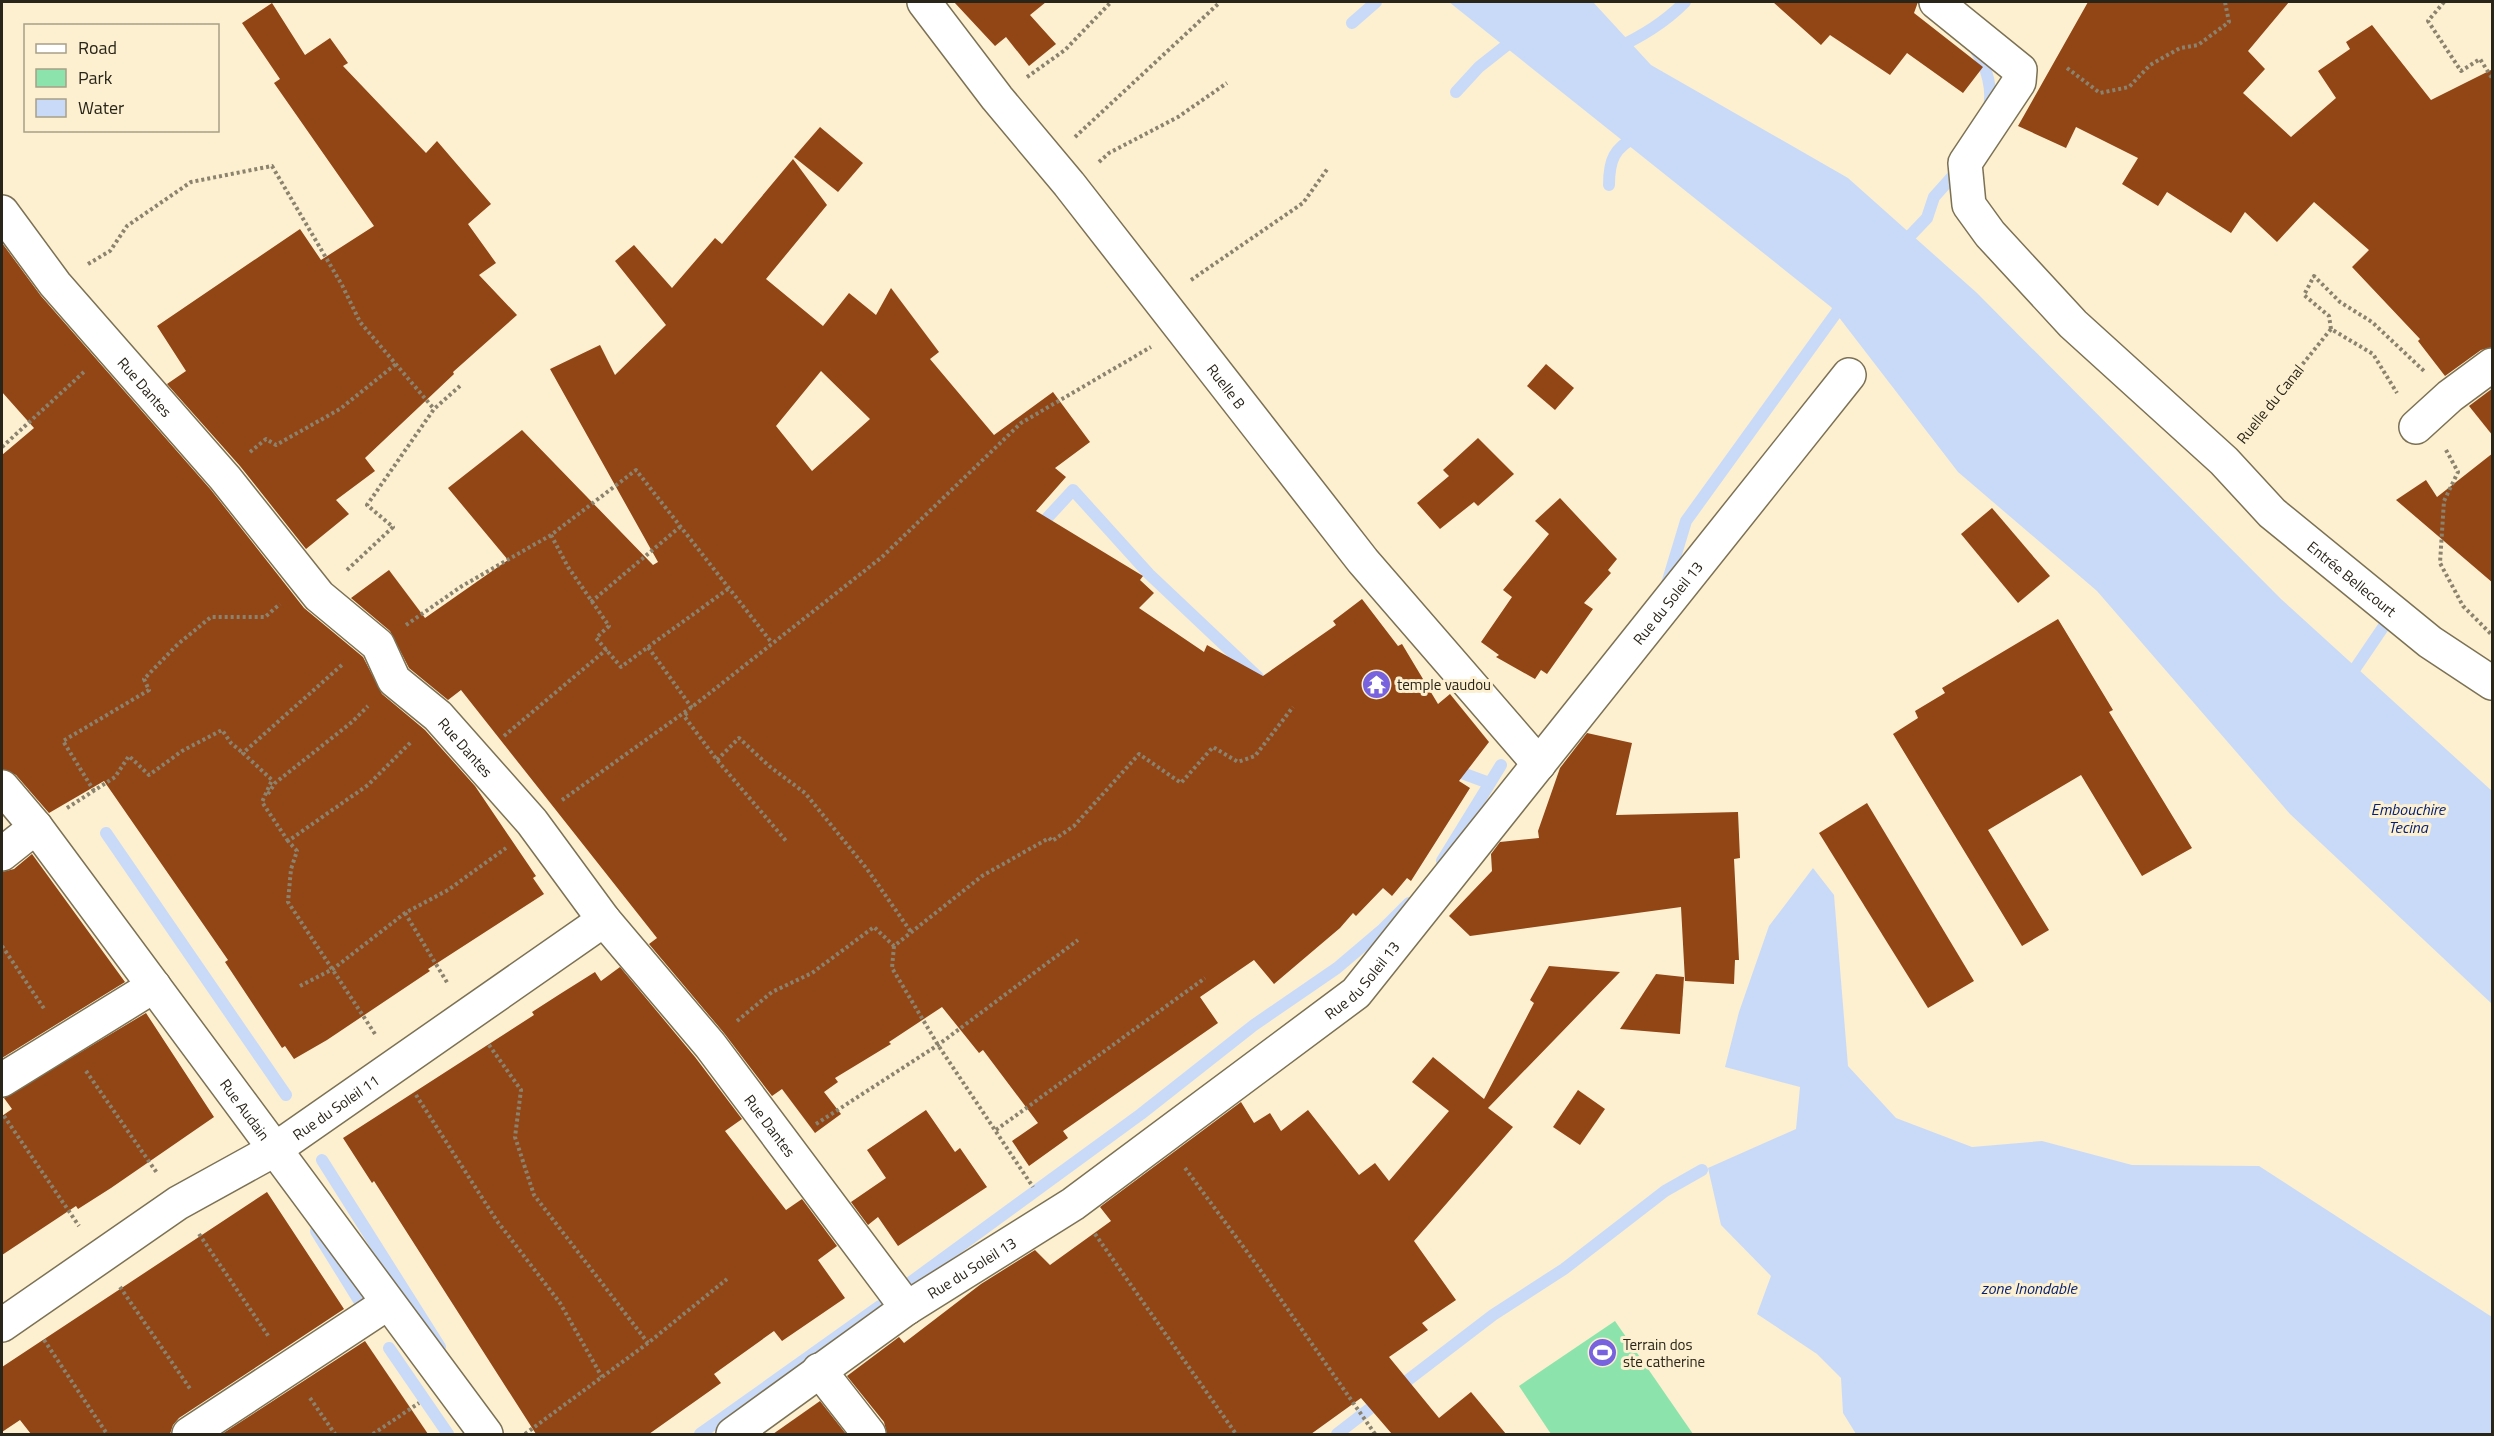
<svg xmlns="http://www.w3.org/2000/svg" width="2494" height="1436" font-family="'Titillium Web',sans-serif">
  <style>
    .green { fill: #8ce4ac }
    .water { fill: #c9daf9 }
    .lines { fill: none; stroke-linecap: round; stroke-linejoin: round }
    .stream { stroke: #c9daf9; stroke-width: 12 }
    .building { fill: #924515; fill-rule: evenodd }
    .minor-casing { stroke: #7c7154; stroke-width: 36 }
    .path { stroke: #8b836e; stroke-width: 4; stroke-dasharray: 3 3; stroke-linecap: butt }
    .minor { stroke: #fff; stroke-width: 33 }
    .labels { text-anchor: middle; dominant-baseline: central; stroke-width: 6; stroke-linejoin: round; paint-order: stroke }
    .street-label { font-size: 15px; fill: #2a2519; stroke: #fcf0d0 }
    .poi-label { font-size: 15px; fill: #2a2519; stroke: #fcf0d0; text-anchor: start }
    .water-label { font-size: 16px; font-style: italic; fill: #031e74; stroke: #fcf0d0 }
  </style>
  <rect width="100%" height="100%" fill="#fcf0d0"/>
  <polygon class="green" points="1615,1321 1693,1434 1551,1434 1519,1386"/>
  <g class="water">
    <polygon points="1449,2 1593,2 1651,65 1848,178 1977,293 2281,599 2492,791 2492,1004 2290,814 2097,591 1958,472 1831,307"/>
    <polygon points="1813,868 1834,895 1848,1066 1896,1118 1972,1147 2042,1141 2132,1165 2259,1166 2492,1317 2492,1434 1856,1434 1843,1413 1841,1378 1817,1354 1757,1314 1771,1276 1721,1225 1708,1168 1796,1129 1800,1087 1725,1067 1739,1012 1769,926"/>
  </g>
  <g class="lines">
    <g class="stream">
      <polyline points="1352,23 1376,2"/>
      <path d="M1615 49C1642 36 1664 23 1685 2"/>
      <path d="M1975 49C1987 67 1994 91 1988 112"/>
      <polyline points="1456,92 1479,67 1517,37"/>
      <path d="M1609 185C1609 160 1614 148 1637 136"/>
      <polyline points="1898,242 1907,239 1927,218 1934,197 1960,168"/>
      <polyline points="1037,529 1073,490 1149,574 1258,677"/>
      <polyline points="1666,587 1686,521 1844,302"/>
      <polyline points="2348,679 2388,620"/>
      <polyline points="1451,769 1489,783"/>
      <polyline points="106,833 286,1095"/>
      <polyline points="1442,861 1501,765"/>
      <polyline points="322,1160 440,1347"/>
      <polyline points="316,1231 368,1315"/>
      <polyline points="904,1287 1141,1114 1254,1025 1337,968 1383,929 1409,903"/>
      <polyline points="389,1348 448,1434"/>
      <polyline points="1395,1390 1493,1315 1564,1269 1665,1191 1702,1170"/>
      <polyline points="700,1434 880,1306"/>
      <polyline points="1337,1434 1381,1400"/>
    </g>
  </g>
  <g class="building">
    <polygon points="954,2 1046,2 1030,15 1056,44 1029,66 1006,37 995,46"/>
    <polygon points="1773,2 1918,2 1914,13 1983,67 1963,93 1907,53 1890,75 1830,35 1821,45"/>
    <polygon points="2088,2 2289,2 2248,51 2265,69 2243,93 2291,137 2336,98 2318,71 2350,49 2346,42 2372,25 2431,100 2493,69 2493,347 2481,350 2445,376 2418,341 2420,339 2352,267 2369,250 2314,202 2277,242 2245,212 2231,233 2167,192 2158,206 2122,184 2138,158 2076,127 2066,148 2018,126"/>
    <polygon points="272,3 305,55 330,38 348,63 343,66 426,153 437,141 491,204 468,224 496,263 479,275 517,315 453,372 454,374 365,458 375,471 336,500 349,514 306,549 240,466 167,384 186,371 157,326 300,229 321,260 374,226 274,83 280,79 242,23"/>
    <polygon points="820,127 863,163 838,192 794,157"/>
    <path d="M793 159 827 205 766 279 823 326 849 293 876 315 891 288 939 352 930 359 994 435 1053 392 1090 442 1055 468 1066 477 1036 511 1143 576 1140 580 1154 593 1139 608 1204 652 1207 645 1263 676 1336 625 1333 621 1362 599 1398 646 1402 644 1438 704 1450 694 1489 742 1459 781 1470 788 1411 881 1407 878 1392 896 1383 888 1356 916 1353 913 1340 928 1274 984 1254 960 1200 997 1218 1023 1063 1131 1068 1138 1029 1166 1012 1141 1038 1123 983 1050 979 1053 942 1007 889 1042 891 1044 835 1078 838 1082 824 1092 841 1114 815 1133 782 1089 772 1096 724 1033 649 944 657 938 461 690 448 700 409 668 390 631 351 598 389 570 425 618 508 560 448 488 522 430 653 565 658 562 550 369 600 345 615 375 666 325 615 261 634 245 672 288 715 238 722 244ZM821 371 870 419 812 471 776 426Z"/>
    <polygon points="2,243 41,296 211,490 304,608 363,657 382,694 425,730 475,786 536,876 533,878 544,894 428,969 430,971 327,1040 294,1059 285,1046 282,1048 225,962 228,960 104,781 49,813 16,775 2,769 2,455 34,428 2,392"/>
    <polygon points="1546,364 1574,388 1555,410 1527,386"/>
    <polygon points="2493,388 2493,436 2469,406"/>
    <polygon points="1478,438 1514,474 1478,506 1474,502 1440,529 1417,503 1449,476 1443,470"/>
    <polygon points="2493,453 2493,583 2396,500 2426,480 2437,497"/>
    <polygon points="1560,498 1617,559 1608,570 1611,573 1584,603 1593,609 1547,674 1541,670 1535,679 1496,657 1499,655 1481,642 1512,597 1503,590 1549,534 1535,521"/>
    <polygon points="1992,508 2050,576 2018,603 1961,534"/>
    <polygon points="2058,619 2113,710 2109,712 2192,848 2142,876 2081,775 1988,830 2049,930 2022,946 1893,734 1918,718 1915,711 1945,693 1942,688"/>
    <polygon points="1587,733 1632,743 1616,815 1738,812 1740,858 1734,859 1739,960 1735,960 1734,984 1685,981 1681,907 1470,936 1449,916 1492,871 1491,854 1500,842 1539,838 1538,831 1560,768"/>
    <polygon points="1867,803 1974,981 1928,1008 1819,833"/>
    <polygon points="32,854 125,982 2,1058 2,872 14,869"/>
    <polygon points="1549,966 1620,972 1488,1108 1513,1127 1414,1241 1456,1300 1422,1323 1428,1330 1389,1357 1439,1418 1471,1392 1506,1434 1392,1434 1361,1398 1311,1434 887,1434 884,1422 847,1376 899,1337 904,1343 981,1284 1035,1250 1050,1265 1111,1221 1100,1207 1241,1102 1254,1123 1270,1113 1281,1131 1308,1110 1359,1175 1375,1163 1389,1181 1449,1111 1412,1082 1433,1057 1484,1099 1534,1003 1530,1000"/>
    <polygon points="620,967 695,1057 742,1119 725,1131 786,1210 802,1199 837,1246 818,1260 845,1298 782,1341 774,1331 714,1374 721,1383 649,1434 536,1434 374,1181 372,1183 343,1138 534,1015 532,1012 560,994 595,972 601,981"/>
    <polygon points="1656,974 1684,977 1680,1034 1620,1029"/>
    <polygon points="146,1013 214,1117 111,1188 78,1209 76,1206 2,1255 2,1116 12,1109 4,1098"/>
    <polygon points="1578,1090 1605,1109 1580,1145 1553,1127"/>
    <polygon points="926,1110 955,1152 960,1148 987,1187 898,1246 878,1217 868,1225 851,1202 886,1178 867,1150"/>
    <polygon points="267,1192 344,1309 179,1418 173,1425 170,1434 31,1434 20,1420 2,1432 2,1367"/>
    <polygon points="365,1341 428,1434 222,1434"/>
    <polygon points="820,1401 846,1434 773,1434"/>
  </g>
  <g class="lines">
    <defs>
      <g id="minor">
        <path id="s1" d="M924 2 997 98 1069 184 1363 561 1539 764"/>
        <path id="s2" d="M1936 2 2020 70 2019 82 1965 163 1969 205 1990 234 2073 324 2224 461 2272 513 2430 642 2492 683"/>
        <path id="s3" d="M2 212 55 284 225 478 319 596 378 645 394 680 438 716 532 822 604 920 710 1045 907 1308"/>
        <polyline points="2416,427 2450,396 2492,365"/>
        <path id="s4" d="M2 787 36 827 486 1434"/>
        <polyline points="2,854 36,827"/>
        <polyline points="2,1080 154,986"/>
        <path id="s5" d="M2 1325 178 1203 274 1150 604 920"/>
        <polyline points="819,1370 869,1434"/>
        <polyline points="189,1434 388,1303"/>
        <path id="s6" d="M733 1434 907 1308 1073 1204 1356 993 1849 375"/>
      </g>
    </defs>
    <use href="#minor" class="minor-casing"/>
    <g class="path">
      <polyline points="2444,2 2428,21 2461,71 2480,59 2492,78"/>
      <polyline points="2067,68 2100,93 2129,87 2150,65 2180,48 2198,45 2229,22 2225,2"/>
      <polyline points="1027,77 1065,50 1111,2"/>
      <polyline points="1075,137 1218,4"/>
      <polyline points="1099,162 1109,153 1178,117 1227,83"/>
      <polyline points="88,264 110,251 127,226 191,182 272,166 342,285 360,322 434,409"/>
      <polyline points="1191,280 1303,203 1328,168"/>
      <polyline points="2331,329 2329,316 2304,295 2314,276 2340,302 2372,322 2424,371"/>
      <polyline points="2246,434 2331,329 2373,354 2397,393"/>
      <polyline points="2,447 85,371"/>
      <polyline points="2446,450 2458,472 2444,501 2440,563 2463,606 2492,635"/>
      <polyline points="250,452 266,439 276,445 340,409 396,364"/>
      <polyline points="551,535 568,567 609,626 596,638 621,667 648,647 692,708"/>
      <polyline points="347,570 393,527 367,505 434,409 460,386"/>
      <polyline points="591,602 681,526"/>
      <polyline points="406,625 462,586 551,535 636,470 772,643"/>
      <polyline points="648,647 728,589"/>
      <polyline points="687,713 684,716 717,760 787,842"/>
      <polyline points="504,736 607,649"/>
      <polyline points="717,760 739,738 769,766 805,793 867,869 911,932"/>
      <polyline points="94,791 63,741 149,690 144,679 178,644 211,617 265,617 280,604"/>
      <polyline points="268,794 275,783 352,722 368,706"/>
      <polyline points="562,800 692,707 882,557 1021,423 1151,347"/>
      <polyline points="67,808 115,777 129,756 149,775 182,751 222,730 231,743 243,753"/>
      <polyline points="288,841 262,802 272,780 243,753 344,663"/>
      <polyline points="405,913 448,984"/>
      <polyline points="2,946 45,1010"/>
      <polyline points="894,946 892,968 938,1045 1033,1187"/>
      <polyline points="300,986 333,969 405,913 448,890 506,848"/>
      <polyline points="737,1021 772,992 812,973 874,927 894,946 982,876 1049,838 1052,841 1074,826 1139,754 1181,783 1213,747 1238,762 1255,756 1293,707"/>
      <polyline points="375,1034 288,902 291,869 297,851 288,841 368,785 411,742"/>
      <polyline points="489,1045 521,1090 515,1137 534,1195 648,1343"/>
      <polyline points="86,1071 157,1173"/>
      <polyline points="416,1095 497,1221 560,1303 602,1377"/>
      <polyline points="4,1116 79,1226"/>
      <polyline points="816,1124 938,1045 1078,940"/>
      <polyline points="996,1130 1205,978"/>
      <polyline points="1185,1168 1256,1264 1375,1434"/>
      <polyline points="199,1234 269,1337"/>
      <polyline points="1095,1234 1236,1434"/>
      <polyline points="120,1287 191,1390"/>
      <polyline points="44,1340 107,1434"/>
      <polyline points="310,1398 335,1434"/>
      <polyline points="373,1434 419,1403"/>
      <polyline points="525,1434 648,1343 727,1279"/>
    </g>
    <use href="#minor" class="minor"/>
  </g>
  <defs>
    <symbol id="temple-disc" viewBox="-11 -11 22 22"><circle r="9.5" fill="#7862dd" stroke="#fcf0d0"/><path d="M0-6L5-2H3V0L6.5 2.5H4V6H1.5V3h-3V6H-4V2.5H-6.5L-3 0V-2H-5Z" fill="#fff"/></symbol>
    <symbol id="stadium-disc" viewBox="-11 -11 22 22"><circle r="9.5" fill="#7862dd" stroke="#fcf0d0"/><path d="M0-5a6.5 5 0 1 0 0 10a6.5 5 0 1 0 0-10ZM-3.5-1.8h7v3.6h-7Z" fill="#fff"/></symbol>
  </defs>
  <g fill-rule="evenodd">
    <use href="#temple-disc" x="1360" y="668" width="33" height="33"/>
    <use href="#stadium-disc" x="1586" y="1336" width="33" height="33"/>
  </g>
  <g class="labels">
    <g class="street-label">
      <text stroke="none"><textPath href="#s3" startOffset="226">Rue Dantes</textPath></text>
      <text stroke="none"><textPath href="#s1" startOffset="489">Ruelle B</textPath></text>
      <text transform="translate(2270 404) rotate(-51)">Ruelle du Canal</text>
      <text stroke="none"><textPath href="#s2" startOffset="796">Entrée Bellecourt</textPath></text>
      <text stroke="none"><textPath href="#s6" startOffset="1263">Rue du Soleil 13</textPath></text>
      <text stroke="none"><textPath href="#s3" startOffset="712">Rue Dantes</textPath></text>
      <text stroke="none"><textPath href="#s6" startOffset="777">Rue du Soleil 13</textPath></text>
      <text stroke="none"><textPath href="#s5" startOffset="399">Rue du Soleil 11</textPath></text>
      <text stroke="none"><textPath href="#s4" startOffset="404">Rue Audain</textPath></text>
      <text stroke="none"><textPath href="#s3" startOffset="1198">Rue Dantes</textPath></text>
      <text stroke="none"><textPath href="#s6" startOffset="291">Rue du Soleil 13</textPath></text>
    </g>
    <g class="poi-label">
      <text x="1397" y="684">temple vaudou</text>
      <text x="1623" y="1344">Terrain dos<tspan x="1623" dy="17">ste catherine</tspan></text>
    </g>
    <g class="water-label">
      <text x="2408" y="809">Embouchire<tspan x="2408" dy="18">Tecina</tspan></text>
      <text x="2029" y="1288">zone Inondable</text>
    </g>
  </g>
  <rect width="2494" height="1436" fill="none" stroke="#2a2519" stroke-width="6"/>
  <rect x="24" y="24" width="195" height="108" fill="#fcf0d0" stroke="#a89f87" stroke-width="1.5"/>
  <rect x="36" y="44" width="30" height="9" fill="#ffffff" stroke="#a89f87" stroke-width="1.5"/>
  <text x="78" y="54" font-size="18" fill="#2a2519">Road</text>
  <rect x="36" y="69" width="30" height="18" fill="#8ce4ac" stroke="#a89f87" stroke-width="1.5"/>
  <text x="78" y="84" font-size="18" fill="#2a2519">Park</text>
  <rect x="36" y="99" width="30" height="18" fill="#c9daf9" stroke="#a89f87" stroke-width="1.5"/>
  <text x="78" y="114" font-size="18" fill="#2a2519">Water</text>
</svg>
